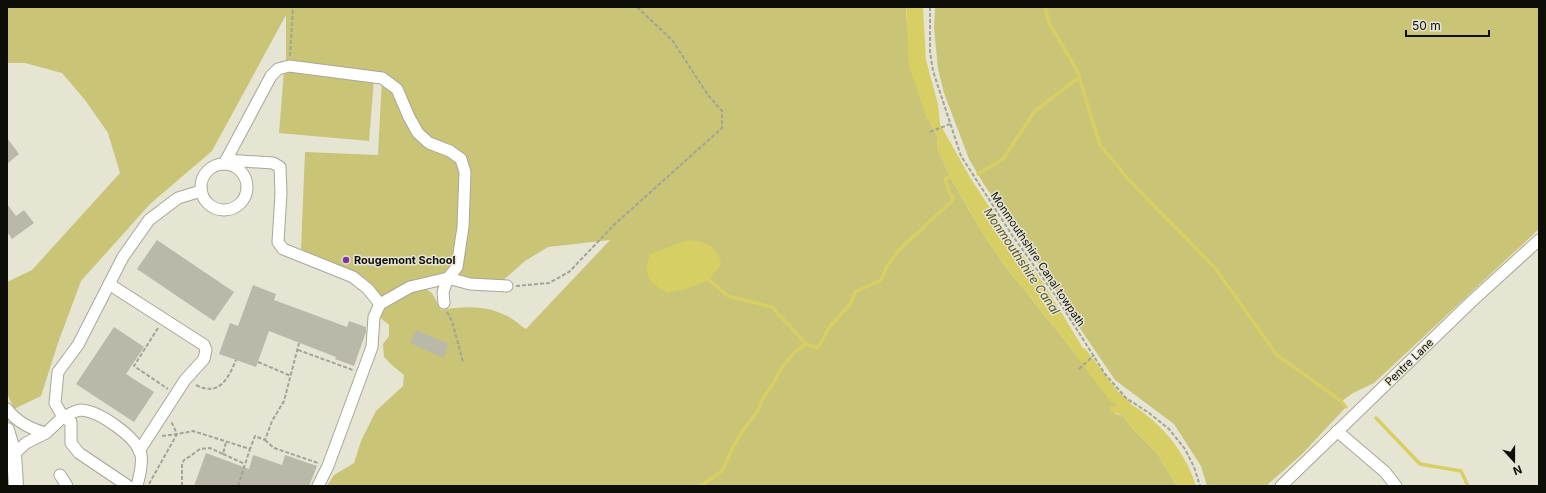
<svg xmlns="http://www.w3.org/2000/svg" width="1546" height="493" font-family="Inter,sans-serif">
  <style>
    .green { fill: #c9c476 }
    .water { fill: #d8cf64 }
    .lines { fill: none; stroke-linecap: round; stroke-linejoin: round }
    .stream { stroke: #d8cf64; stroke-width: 3.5 }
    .canal { stroke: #d8cf64; stroke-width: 12 }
    .building { fill: #bab9a9 }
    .minor-casing { stroke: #a8a798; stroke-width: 13 }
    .major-casing { stroke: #a8a798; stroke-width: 16 }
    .path { stroke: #a4a496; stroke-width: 2; stroke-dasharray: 4 2; stroke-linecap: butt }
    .minor { stroke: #fff; stroke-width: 11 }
    .major { stroke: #fff; stroke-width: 14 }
    .poi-dot { fill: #7e32a4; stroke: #e6e5d4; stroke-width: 1.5 }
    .labels { text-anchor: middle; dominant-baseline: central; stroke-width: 3; stroke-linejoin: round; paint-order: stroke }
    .street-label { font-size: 11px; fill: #0e0e08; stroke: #e6e5d4 }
    .poi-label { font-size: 11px; font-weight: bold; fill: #0e0e08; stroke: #e6e5d4; text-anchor: start }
    .water-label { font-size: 12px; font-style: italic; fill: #555225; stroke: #e6e5d4 }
  </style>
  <rect width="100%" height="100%" fill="#e6e5d4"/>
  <g class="green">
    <path d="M7 7H906V16L925 113 938 137 937 147 950 177 982 232 1002 262 1074 352 1092 367 1113 395 1118 407 1115 414 1123 415 1131 427 1157 453 1177 486H327L334 475 354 463 361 441 376 411 403 386 404 375 393 366 384 357 383 344 389 336V325L377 315 386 303 422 286 432 293 441 310C461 306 486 305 505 315 513 318 519 325 526 329L610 240 548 247 525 261 501 282 447 281 398 289 380 298C362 265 347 273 317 260 312 257 307 253 301 249L305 152 378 155 382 78 286 67V15L212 151 150 204 81 281 58 343 41 396 14 409 7 393V282L32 270 120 173 108 133 85 100 62 73 25 63H7Z"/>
    <polygon points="935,7 1539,7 1539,229 1374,383 1353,393 1342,401 1346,407 1302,454 1266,486 1207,486 1201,466 1174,424 1115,380 1075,321 1026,244 983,183 969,159 944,93 938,69 934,28"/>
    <polygon points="284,71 374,79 369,141 279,133"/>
  </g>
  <g class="water">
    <polygon points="906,7 923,7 926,60 938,104 940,124 971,179 1006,232 1044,284 1080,343 1092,367 1074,352 1002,262 982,232 950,177 937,147 938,137 925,113 909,66"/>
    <path d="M688 240C707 243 717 244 721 264L709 280 686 289 667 293C648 281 643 277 650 254Z"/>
    <path d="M1113 395C1151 411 1184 446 1196 486H1177L1157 453 1131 427 1123 415 1111 412 1109 407H1118Z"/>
  </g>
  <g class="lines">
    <g class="stream">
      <polyline points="1045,7 1050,25 1077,70 1100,145 1128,179 1215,268 1277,355 1341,401 1346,407"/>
      <polyline points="978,174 1003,159 1035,111 1079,77"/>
      <polyline points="709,280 728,296 772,307 806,344 818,348 830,326 851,303 855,292 881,280 887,266 899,250 954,199 949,192 945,179 953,175"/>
      <polyline points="1376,418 1420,464 1461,471 1468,486"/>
      <polyline points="700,486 722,471 733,447 743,430 757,412 765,394 770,389 781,369 796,351 806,344"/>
    </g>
    <polyline class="canal" points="1082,354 1113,395 1125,405"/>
  </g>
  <g class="building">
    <polygon points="7,138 19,154 7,164"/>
    <polygon points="7,204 16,216 24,210 34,223 12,239 7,232"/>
    <polygon points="157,240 234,292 214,321 137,269"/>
    <polygon points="253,285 276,294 274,300 347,327 349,321 366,327 366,332 354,366 335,359 336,357 269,331 256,367 219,354 230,323 238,326"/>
    <polygon points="114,327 144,347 126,374 154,392 134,422 76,384"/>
    <polygon points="416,330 449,344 443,358 410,343"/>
    <polygon points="206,453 249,469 253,455 282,465 285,455 317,466 309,486 194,486"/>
  </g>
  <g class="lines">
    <defs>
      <g id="minor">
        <polyline points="226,160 273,163 280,167 281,193 278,242 283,249 353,277 368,289 380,304"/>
        <polyline points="224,164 271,76 278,69 289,66 382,78 397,89 409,117 418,133 429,143 450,151 461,159 465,172 463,227 457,267 448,278 410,287 380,304 374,317 372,347 328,466 318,486"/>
        <circle cx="224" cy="187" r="23"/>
        <polyline points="109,284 204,345 206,350 204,359 185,380 139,451"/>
        <polyline points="444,303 443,292 448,278 470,284 507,286"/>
        <path d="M7 409C17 422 30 429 46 433"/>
        <polyline points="1337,431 1385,472 1396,486"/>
        <polyline points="14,454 26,443 46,433 63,417 55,403 58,372 78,345 123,257 149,220 178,198 201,191"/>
        <polyline points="60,475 67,486"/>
        <path d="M128 486 79 453 71 443V422L63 417C68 415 76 410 81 410 99 411 137 437 141 455 143 465 139 477 137 486"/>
        <polyline points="1281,486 1471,302 1539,240"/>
      </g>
      <polyline id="major" points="7,430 14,454 16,486"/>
    </defs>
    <use href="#minor" class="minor-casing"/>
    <use href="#major" class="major-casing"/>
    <g class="path">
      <polyline points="930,7 930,52 933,71 961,156 1012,235 1055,295 1105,374 1126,398 1149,413 1169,429 1185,449 1194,467 1200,486"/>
      <polyline points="290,56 293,7"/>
      <polyline points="930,132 950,124"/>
      <polyline points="516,286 549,283 569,272 616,223 722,128 722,111 708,95 672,40 637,7"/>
      <polyline points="447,312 452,321 463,362"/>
      <polyline points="158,328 134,366 168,389"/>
      <polyline points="298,350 353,370"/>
      <polyline points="258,362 291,376"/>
      <polyline points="1079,369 1094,355"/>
      <path d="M196 385C219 397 228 379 236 360"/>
      <polyline points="162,436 177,434 171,421"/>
      <polyline points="265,440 274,448 318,463"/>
      <polyline points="223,454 245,464"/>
      <polyline points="149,484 177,434 193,431 250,449 255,436 265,440 272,421 284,401 299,343"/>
      <polyline points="182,486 182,463 185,459 189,457 200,449 210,448 223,454 226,442"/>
      <polyline points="238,486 250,449"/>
    </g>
    <use href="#minor" class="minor"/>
    <use href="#major" class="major"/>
  </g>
  <circle class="poi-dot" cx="346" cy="260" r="4"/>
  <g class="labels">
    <g class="street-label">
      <text transform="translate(1038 259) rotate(56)">Monmouthshire Canal towpath</text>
      <text transform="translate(1409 362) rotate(-44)">Pentre Lane</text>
    </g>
    <g class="poi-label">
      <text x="354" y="260">Rougemont School</text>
    </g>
    <g class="water-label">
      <text transform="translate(1022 261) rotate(56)">Monmouthshire Canal</text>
    </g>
  </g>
  <rect width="1546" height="493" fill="none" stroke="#0e0e08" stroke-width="16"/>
  <g transform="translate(1514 461) rotate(159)" stroke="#e6e5d4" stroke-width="3" paint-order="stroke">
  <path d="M0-3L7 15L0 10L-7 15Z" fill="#0e0e08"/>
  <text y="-6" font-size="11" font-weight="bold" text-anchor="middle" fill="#0e0e08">N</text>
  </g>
  <path d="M1406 30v6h83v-6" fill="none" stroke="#0e0e08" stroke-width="2"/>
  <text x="1412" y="30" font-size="12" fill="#0e0e08" stroke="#e6e5d4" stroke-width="3" paint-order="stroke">50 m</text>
</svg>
